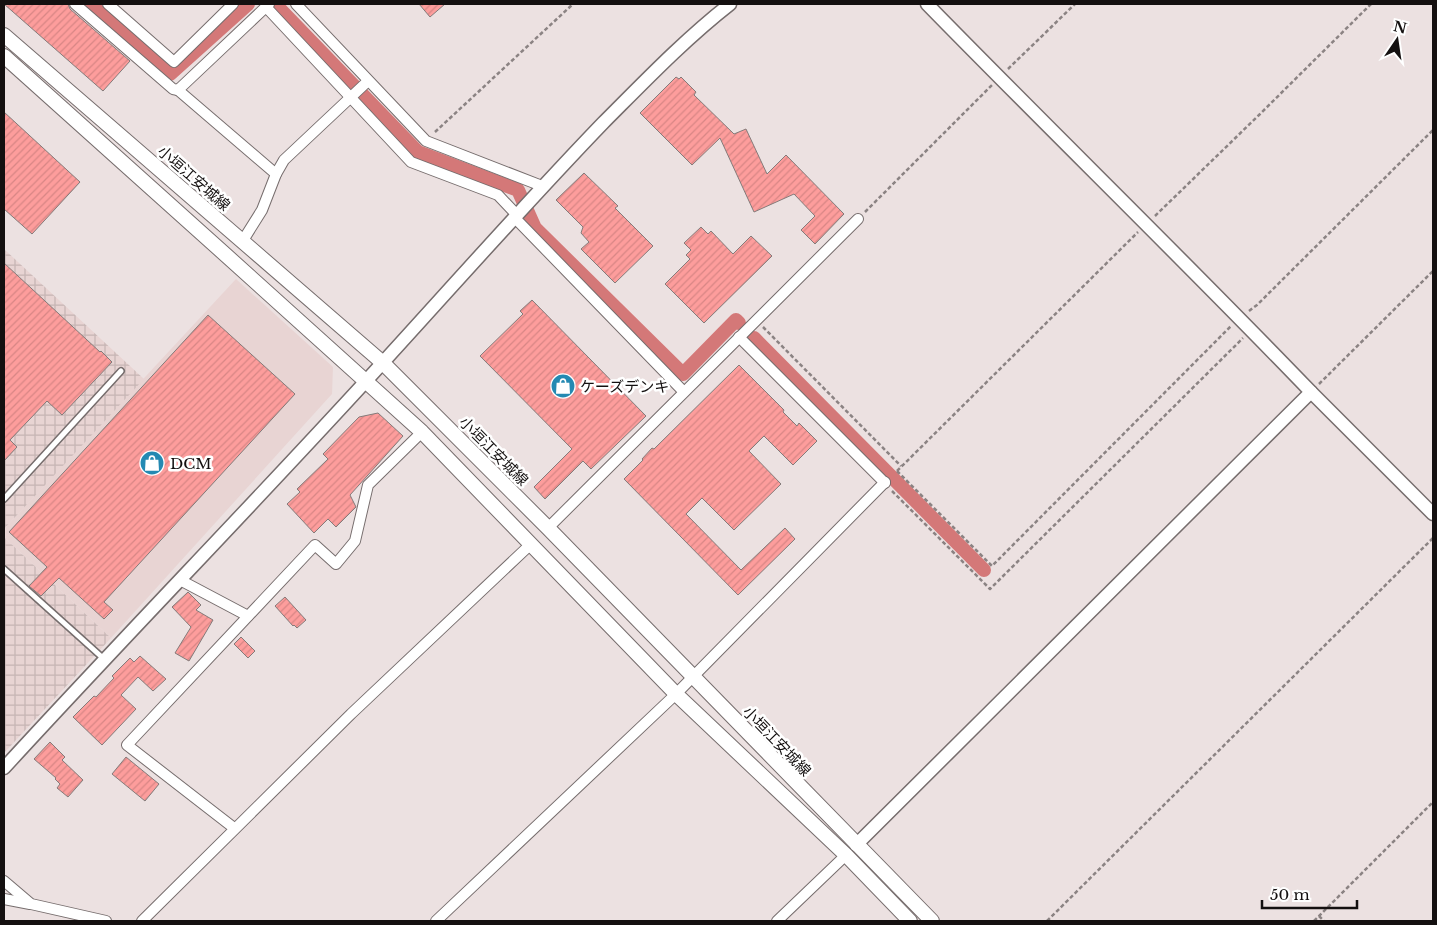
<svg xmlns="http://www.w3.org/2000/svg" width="1437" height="925" font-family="'Libre Baskerville','Noto Sans JP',serif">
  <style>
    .built { fill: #e8d4d3 }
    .industrial { fill: url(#industrial-grid) }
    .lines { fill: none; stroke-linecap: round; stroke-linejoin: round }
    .canal { stroke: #d47878; stroke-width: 14 }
    .building { fill: url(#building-hatch); stroke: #847b7a }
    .service-casing { stroke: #766d6d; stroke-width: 8 }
    .minor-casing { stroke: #766d6d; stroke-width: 12 }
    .tertiary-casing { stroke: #766d6d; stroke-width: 15 }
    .secondary-casing { stroke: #766d6d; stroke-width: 16 }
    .path { stroke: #8b8383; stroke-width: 2.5; stroke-dasharray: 4 2.5; stroke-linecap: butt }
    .service { stroke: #fff; stroke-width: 5 }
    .minor { stroke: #fff; stroke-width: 10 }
    .tertiary { stroke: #fff; stroke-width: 12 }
    .secondary { stroke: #fff; stroke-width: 14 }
    .labels { text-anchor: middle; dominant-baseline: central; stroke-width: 5; stroke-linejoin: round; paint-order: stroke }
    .street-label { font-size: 15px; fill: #141010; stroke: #fff }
    .poi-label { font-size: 15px; fill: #141010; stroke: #fff; text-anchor: start }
  </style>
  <defs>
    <pattern id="industrial-grid" width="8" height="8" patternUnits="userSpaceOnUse" patternTransform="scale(1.25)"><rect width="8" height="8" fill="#e8d4d3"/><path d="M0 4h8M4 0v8" fill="none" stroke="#c6b5b4"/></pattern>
    <pattern id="building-hatch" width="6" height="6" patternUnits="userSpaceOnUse" patternTransform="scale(1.25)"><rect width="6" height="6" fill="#fd9d9c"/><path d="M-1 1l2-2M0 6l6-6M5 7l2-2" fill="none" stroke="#d88685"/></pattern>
  </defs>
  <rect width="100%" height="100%" fill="#ece1e1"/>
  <polygon class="built" points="236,279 333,367 332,394 111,638 4,537 4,529"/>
  <g class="industrial">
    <polygon points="4,249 144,379 4,529"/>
    <polygon points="4,537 111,638 4,753"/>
  </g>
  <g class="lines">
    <g class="canal">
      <polyline points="90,4 170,74 248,4"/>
      <polyline points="275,4 418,152 518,190 535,228 683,374 736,320 739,323"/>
      <polyline points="754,338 984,570"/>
    </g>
  </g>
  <g class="building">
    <polygon points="4,4 68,4 70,9 130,61 103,91"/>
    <polygon points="419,4 445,4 430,17"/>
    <polygon points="676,77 679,79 681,77 696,92 694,95 734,134 746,129 767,174 786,155 844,214 815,244 801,230 815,216 794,194 754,212 720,138 692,165 640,113"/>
    <polygon points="4,112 80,182 32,234 4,209"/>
    <polygon points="584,173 618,206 615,208 653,246 615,283 581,249 589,242 581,233 583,227 556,200"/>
    <polygon points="701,227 708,234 711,231 733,254 751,236 772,256 704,323 665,284 690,259 686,255 691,250 684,243"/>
    <polygon points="4,263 100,352 101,351 112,362 62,415 47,401 10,440 17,447 4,461"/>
    <polygon points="532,300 646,416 591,469 583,461 545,499 534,487 572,449 480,356 523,314 520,311"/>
    <polygon points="208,315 295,394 104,602 113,610 104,619 59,578 41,596 29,586 47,567 9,532"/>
    <polygon points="739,365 784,410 783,412 797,426 799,423 817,441 793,465 764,436 749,451 781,484 734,530 702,498 686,514 741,570 785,528 795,539 738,595 624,479 643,460 642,459 652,448 654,449"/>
    <polygon points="378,413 403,436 350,495 356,507 336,527 328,519 314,533 287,504 300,492 297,489 328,459 323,454 359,417"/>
    <polygon points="188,592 201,605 196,610 213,620 189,661 175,653 191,627 172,607"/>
    <polygon points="285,597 306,620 297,628 294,625 293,626 275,606"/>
    <polygon points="241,637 255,651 248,658 234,644"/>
    <polygon points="140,656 166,679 153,691 138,677 121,695 136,709 102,745 73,717 94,696 96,697 114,678 112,676 130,658 134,662"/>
    <polygon points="50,742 65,757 62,760 83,780 68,797 57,788 60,784 55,779 56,778 34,759"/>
    <polygon points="126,757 159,784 145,801 112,774"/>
  </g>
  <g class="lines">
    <defs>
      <g id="service">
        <polyline points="4,499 121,371"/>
        <polyline points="4,569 104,659"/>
      </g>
      <g id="minor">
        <polyline points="75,4 173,89 178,90"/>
        <polyline points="108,4 174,62 233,4"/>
        <polyline points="269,4 178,90 276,174"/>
        <polyline points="296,4 426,141 542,186"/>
        <polyline points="266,7 411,162 498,195 516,214"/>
        <polyline points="514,217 683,391"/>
        <polyline points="242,242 262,210 276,174 284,160 368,81"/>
        <polyline points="739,337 885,483"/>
        <polyline points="548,528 858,219"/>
        <polyline points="180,580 248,616"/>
        <polyline points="234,828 127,745 315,545 336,564 355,541 368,485 422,432"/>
        <polyline points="4,881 31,904 106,921"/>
        <polyline points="4,899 30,904"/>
        <polyline points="142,921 351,714 531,544"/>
        <polyline points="436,921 676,694 885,482"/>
        <polyline points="777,921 846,855"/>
      </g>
      <g id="tertiary">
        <polyline points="1311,392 1433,514"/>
        <path d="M4 768C123 638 247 511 366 381 445 295 522 207 603 123 644 82 684 40 730 4"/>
        <path d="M856 845 1311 392C1185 261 1054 134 927 4"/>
      </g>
      <g id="secondary">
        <polyline points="4,35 383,363 548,528 932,921"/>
        <polyline points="4,56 228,257 422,432 676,694 846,855 910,921"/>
      </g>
    </defs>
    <use href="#service" class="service-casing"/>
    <use href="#minor" class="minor-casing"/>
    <use href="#tertiary" class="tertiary-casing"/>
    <use href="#secondary" class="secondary-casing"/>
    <g class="path">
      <polyline points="1008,69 1075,4"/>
      <polyline points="435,132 573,4"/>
      <polyline points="865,212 992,85"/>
      <polyline points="1155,216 1259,115 1371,4"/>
      <polyline points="1249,311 1257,305 1433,130"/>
      <polyline points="763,327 901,466"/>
      <polyline points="1319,384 1433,271"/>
      <polyline points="897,471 992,566 1231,326"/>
      <polyline points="897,471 1138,232"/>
      <polyline points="892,491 990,589 1243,338"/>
      <polyline points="1319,916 1324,921"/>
      <polyline points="1047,921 1433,538"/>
      <polyline points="1314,921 1433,802"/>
    </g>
    <use href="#service" class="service"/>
    <use href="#minor" class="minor"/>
    <use href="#tertiary" class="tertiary"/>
    <use href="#secondary" class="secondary"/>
  </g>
  <defs>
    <symbol id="shop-disc" viewBox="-11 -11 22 22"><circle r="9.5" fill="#2489b2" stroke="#fff"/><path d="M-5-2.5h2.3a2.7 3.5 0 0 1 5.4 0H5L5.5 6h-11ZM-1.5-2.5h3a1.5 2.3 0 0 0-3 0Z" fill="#fff"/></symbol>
  </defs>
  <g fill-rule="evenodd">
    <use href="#shop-disc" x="549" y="372" width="28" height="28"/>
    <use href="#shop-disc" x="138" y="449" width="28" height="28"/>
  </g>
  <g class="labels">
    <g class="street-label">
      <text transform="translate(194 178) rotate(41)">小垣江安城線</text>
      <text transform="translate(494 451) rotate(45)">小垣江安城線</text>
      <text transform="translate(777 741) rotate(46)">小垣江安城線</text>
    </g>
    <g class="poi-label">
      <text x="580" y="386">ケーズデンキ</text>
      <text x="170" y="463">DCM</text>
    </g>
  </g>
  <rect width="1437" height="925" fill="none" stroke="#141010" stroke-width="10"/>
  <g transform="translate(1397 40) rotate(13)" stroke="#ffffff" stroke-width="4" paint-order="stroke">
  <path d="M0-4L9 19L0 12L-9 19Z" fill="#141010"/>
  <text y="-8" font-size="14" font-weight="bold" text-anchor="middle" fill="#141010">N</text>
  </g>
  <path d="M1262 900v8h95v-8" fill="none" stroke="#141010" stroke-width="2.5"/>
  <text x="1270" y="900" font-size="15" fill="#141010" stroke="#ffffff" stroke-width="4" paint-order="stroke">50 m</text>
</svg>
